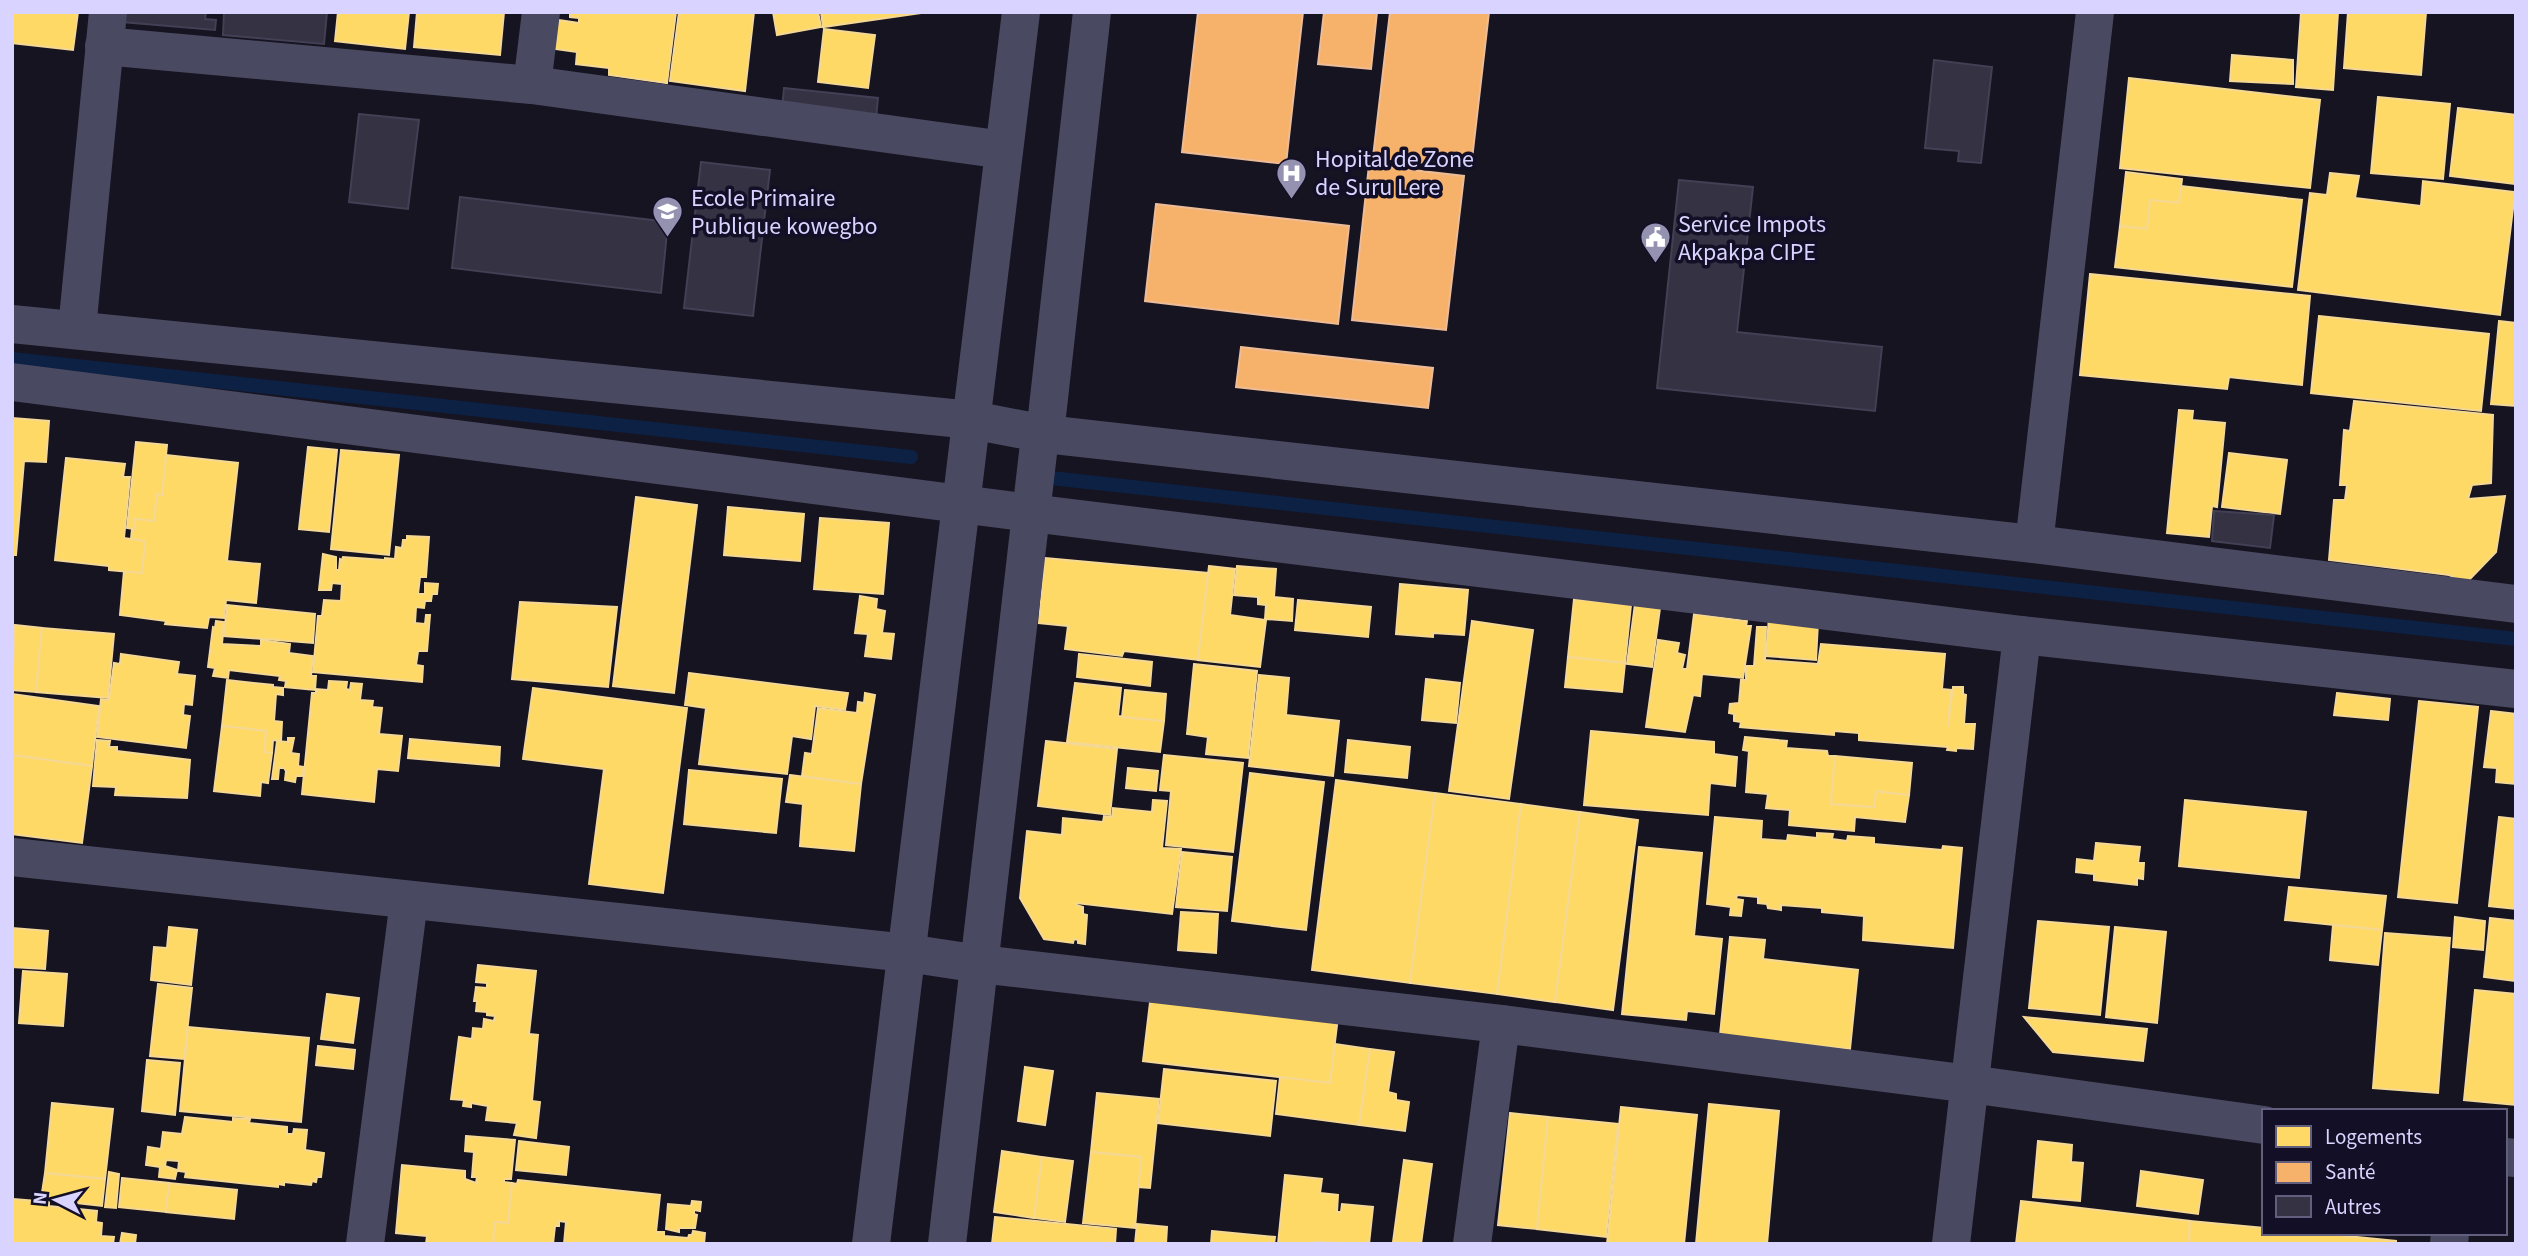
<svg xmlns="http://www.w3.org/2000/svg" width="2528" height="1256" font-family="'Source Sans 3',sans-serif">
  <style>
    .homes { fill: #ffd966; stroke: #f4d894; stroke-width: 2 }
    .health { fill: #f6b26b; stroke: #edbc97; stroke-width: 2 }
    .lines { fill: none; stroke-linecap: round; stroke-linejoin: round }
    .stream { stroke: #0d2144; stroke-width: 14 }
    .building { fill: #343243; stroke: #433f54; stroke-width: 2 }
    .minor { stroke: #4a4962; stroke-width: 38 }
    .tertiary { stroke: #4a4962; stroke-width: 38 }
    .labels { text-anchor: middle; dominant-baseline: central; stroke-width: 7; stroke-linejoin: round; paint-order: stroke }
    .poi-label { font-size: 24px; fill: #d9d4ff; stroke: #130f26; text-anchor: start }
  </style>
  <rect width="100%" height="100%" fill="#161421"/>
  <g class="homes">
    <polygon points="12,12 78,12 73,50 12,43"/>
    <polygon points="338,12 409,12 405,49 335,41"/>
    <polygon points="417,12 504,12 500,55 414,47"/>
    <polygon points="570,12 676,12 667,83 609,75 609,68 576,64 577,52 555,49 558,20 579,23 579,18 570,17"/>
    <polygon points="679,12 754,12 745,91 670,81"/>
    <polygon points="773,12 818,12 821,27 777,35"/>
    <polygon points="821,12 928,12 823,27"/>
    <polygon points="2301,12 2338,12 2333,90 2296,87"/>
    <polygon points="2348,12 2426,12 2421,75 2344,68"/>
    <polygon points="824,29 875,35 868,88 818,82"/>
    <polygon points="2232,55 2293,60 2293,84 2230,81"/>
    <polygon points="2129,78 2320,100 2310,188 2120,168"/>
    <polygon points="2378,97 2450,104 2443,179 2371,173"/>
    <polygon points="2458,108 2516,115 2516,184 2450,176"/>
    <polygon points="2126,172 2182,179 2179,203 2150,200 2147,229 2120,226"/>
    <polygon points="2330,173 2359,176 2355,198 2421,206 2423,181 2515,192 2500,315 2298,290 2310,193 2327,195"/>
    <polygon points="2181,186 2302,200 2292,287 2115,267 2120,226 2147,229 2150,200 2179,203"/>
    <polygon points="2090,274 2310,296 2302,385 2229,377 2227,389 2080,375"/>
    <polygon points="2319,316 2489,334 2481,411 2311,393"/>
    <polygon points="2499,321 2516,323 2516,406 2491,404"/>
    <polygon points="2354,401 2493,415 2491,483 2472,485 2468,499 2505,496 2496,552 2466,583 2449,575 2329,560 2334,500 2345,500 2347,485 2340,485 2344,430 2350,431"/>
    <polygon points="2179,410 2193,411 2192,420 2225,423 2217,507 2212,506 2209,537 2167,533"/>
    <polygon points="12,418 49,421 46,462 24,461 16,555 12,555"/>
    <polygon points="136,442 167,445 162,495 157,494 154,521 135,519 134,529 127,528"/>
    <polygon points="308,447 337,450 329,532 299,529"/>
    <polygon points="341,450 399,455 389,555 331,549"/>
    <polygon points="2229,453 2287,460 2280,514 2222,507"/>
    <polygon points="166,455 238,463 227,561 260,564 256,603 226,600 224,618 209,617 207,628 165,624 166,621 120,615 124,571 142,573 145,541 131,539 132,529 134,529 135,519 154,521 157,494 162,495"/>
    <polygon points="66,458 125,464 123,477 130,477 124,538 145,541 142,573 109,570 109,566 55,560"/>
    <polygon points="636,497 697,505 674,693 613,686"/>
    <polygon points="728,507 804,514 800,561 724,555"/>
    <polygon points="820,518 889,523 883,594 814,589"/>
    <polygon points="407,536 429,537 426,577 420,577 418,594 425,594 425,583 438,584 437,594 432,594 431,601 425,601 424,608 416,607 415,623 425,624 426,615 430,615 427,651 418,651 416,665 423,666 422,682 313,672 318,616 322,616 324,600 341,601 342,584 332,583 331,590 319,590 323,554 336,557 336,570 339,570 340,559 342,560 343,557 385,560 385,558 395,559 396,547 402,548 403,540 407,540"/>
    <polygon points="1045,558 1208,573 1198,660 1124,651 1122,656 1065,649 1068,626 1039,623"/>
    <polygon points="1209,566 1235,569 1230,615 1266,620 1260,667 1198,660"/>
    <polygon points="1237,566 1276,569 1274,597 1293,599 1292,621 1265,619 1266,605 1258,604 1258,597 1234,595"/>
    <polygon points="1400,584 1468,590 1464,635 1433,633 1433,637 1396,634"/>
    <polygon points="860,596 877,599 876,609 885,611 882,633 894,634 891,659 865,656 868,634 855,633"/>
    <polygon points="1574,599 1631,605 1625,663 1568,657"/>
    <polygon points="1298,600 1371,607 1368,637 1295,630"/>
    <polygon points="520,602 617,607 608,687 512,679"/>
    <polygon points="1635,604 1660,608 1652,667 1627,664"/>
    <polygon points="227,605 315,614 313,643 224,636"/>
    <polygon points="1694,614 1747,621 1746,626 1751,626 1743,678 1702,674 1700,696 1693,695 1685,732 1646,727 1658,640 1679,643 1677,653 1685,655 1682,669 1687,669"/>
    <polygon points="1769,617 1818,622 1816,660 1766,656"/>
    <polygon points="216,621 224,622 222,644 261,646 261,640 290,644 289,653 313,656 311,676 316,676 315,690 285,687 286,681 279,680 280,676 229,670 228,678 213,676 215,668 208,667 213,627 215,628"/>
    <polygon points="1472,621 1533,630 1509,799 1449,791"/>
    <polygon points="15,625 42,628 36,692 12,690"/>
    <polygon points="1757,627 1766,627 1765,660 1818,664 1821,644 1945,654 1942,689 1951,690 1948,727 1953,687 1963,687 1963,694 1966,695 1964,724 1975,724 1973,749 1956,748 1956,751 1947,750 1948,747 1859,740 1859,733 1834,731 1834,735 1740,727 1741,722 1734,721 1734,714 1729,713 1730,704 1739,703 1741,680 1746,680 1746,666 1754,666"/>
    <polygon points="42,628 114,634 108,698 36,692"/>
    <polygon points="121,654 179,662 177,674 195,676 192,705 184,704 183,715 190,716 186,748 97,737 101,699 109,700 114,663 120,664"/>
    <polygon points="1079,654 1152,662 1150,686 1077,677"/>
    <polygon points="1568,657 1625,663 1622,692 1565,687"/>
    <polygon points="1194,664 1257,671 1248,758 1206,754 1208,737 1187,734"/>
    <polygon points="689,673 848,693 845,710 815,706 811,739 792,736 787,774 699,764 706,708 685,705"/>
    <polygon points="1259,675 1289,678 1286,715 1339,721 1333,776 1249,766"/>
    <polygon points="1426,679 1460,683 1456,723 1422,720"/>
    <polygon points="227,680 273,685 273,687 283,688 283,695 276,694 274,721 282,722 281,741 273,740 272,753 264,752 266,731 222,726"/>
    <polygon points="329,681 347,682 346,689 350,690 351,683 362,684 360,700 373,701 372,707 382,708 379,734 402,736 398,771 377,769 374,802 302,794 312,693 316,693 316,689 328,690"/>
    <polygon points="1075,683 1121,688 1118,716 1164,721 1160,752 1067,742"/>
    <polygon points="533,688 687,708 663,893 589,884 604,769 523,759"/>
    <polygon points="1125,690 1166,694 1164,721 1122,717"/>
    <polygon points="865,693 875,695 861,784 802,776 805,753 812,754 818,708 857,713 858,702 864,703"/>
    <polygon points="2337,693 2390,699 2388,720 2334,715"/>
    <polygon points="12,694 99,706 92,766 12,755"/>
    <polygon points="2419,701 2478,707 2457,903 2398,897"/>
    <polygon points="2491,711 2516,714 2516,784 2496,782 2497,768 2484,767"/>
    <polygon points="222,726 266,731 264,752 272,753 268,783 261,782 260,796 214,791"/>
    <polygon points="1591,731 1714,742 1714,754 1737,757 1735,786 1710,783 1708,815 1584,805"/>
    <polygon points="1745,737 1787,741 1786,748 1827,751 1828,756 1835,756 1831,804 1874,807 1876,791 1909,795 1905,822 1855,817 1854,831 1789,825 1790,810 1766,808 1768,794 1746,792 1749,751 1743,750"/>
    <polygon points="288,738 294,738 291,753 299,754 298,766 304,767 302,776 296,776 295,782 285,780 286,771 284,768 279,768 278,779 272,779 277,741 288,742"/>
    <polygon points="410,739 500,747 499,766 408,758"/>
    <polygon points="97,740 110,741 109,747 117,747 117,751 190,760 187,798 115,795 116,787 93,786"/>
    <polygon points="1348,740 1410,747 1407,778 1345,772"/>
    <polygon points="1046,741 1117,749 1110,815 1038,806"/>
    <polygon points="12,755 92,766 82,843 12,834"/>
    <polygon points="1164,755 1243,763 1233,852 1166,845 1171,791 1160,790"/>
    <polygon points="1835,756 1912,763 1909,795 1876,791 1874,807 1831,804"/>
    <polygon points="1128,768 1158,771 1156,791 1126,788"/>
    <polygon points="689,770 782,779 776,833 684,824"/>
    <polygon points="1250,773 1324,782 1306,930 1232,921"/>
    <polygon points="790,775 861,784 854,851 800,846 803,804 786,802"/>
    <polygon points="1336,780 1435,793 1410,983 1312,970"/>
    <polygon points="1435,793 1521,804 1497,994 1410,983"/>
    <polygon points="1153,800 1167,801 1162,848 1181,849 1172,914 1076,903 1076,905 1083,907 1083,914 1087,915 1085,944 1078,943 1078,940 1074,939 1073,943 1044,939 1020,898 1027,831 1062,835 1063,818 1103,822 1104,816 1112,817 1113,808 1152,812"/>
    <polygon points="2185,800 2306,812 2299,878 2179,866"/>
    <polygon points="1521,804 1580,812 1555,1002 1497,994"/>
    <polygon points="1580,812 1638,820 1613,1010 1555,1002"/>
    <polygon points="1715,817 1762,821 1761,839 1787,841 1788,835 1817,838 1817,833 1833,834 1832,839 1847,841 1848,836 1874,838 1874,844 1942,850 1943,846 1962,848 1953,948 1863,940 1864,916 1822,912 1822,908 1781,905 1781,910 1768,908 1767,904 1758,903 1758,897 1737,895 1736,899 1743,900 1741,916 1730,915 1731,907 1707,904"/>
    <polygon points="2499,817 2516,819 2516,909 2489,906"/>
    <polygon points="2096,843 2140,847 2138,863 2144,863 2143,879 2137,878 2137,885 2094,880 2094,874 2076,872 2077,859 2094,861"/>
    <polygon points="1639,847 1702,853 1694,936 1722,939 1714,1014 1687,1011 1686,1020 1622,1014"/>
    <polygon points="1182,852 1232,857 1227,911 1176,907"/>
    <polygon points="2289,887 2386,896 2382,930 2285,920"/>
    <polygon points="1181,912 1218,914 1216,953 1178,950"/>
    <polygon points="2455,917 2485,921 2483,950 2453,947"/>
    <polygon points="2490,918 2516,921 2516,981 2484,977"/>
    <polygon points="2038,921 2109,927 2100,1015 2029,1008"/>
    <polygon points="2333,925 2382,930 2378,965 2330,960"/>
    <polygon points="169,927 197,930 191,985 151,980 154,947 167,948"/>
    <polygon points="2115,927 2166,932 2157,1023 2106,1017"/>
    <polygon points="12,928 48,931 45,969 12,967"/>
    <polygon points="2385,933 2450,938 2438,1093 2373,1088"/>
    <polygon points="1730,937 1765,940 1763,959 1858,970 1850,1049 1720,1035"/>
    <polygon points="478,965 536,971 529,1034 538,1035 532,1101 540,1102 536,1138 514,1135 517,1123 486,1120 488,1106 471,1103 471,1107 463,1106 464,1100 451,1099 459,1037 472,1039 473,1028 483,1029 484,1019 494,1021 495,1016 487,1015 487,1012 476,1011 477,1001 474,1001 476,987 487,988 487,983 476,982"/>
    <polygon points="1154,969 1341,992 1330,1083 1143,1061"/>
    <polygon points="23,971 67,974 63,1026 19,1023"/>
    <polygon points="158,984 192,988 184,1059 150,1056"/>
    <polygon points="2475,990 2516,994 2516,1105 2464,1100"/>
    <polygon points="327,994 359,998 353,1043 321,1039"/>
    <polygon points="2024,1017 2147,1029 2143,1061 2053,1052"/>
    <polygon points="188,1027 309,1038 301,1122 180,1111"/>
    <polygon points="1335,1044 1370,1049 1359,1125 1276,1114 1280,1077 1330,1083"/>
    <polygon points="318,1046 355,1050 353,1069 316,1065"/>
    <polygon points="1370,1049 1394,1052 1388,1092 1396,1094 1396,1100 1409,1102 1405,1131 1359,1125"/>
    <polygon points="147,1060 180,1063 175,1115 142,1111"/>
    <polygon points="1025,1067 1053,1071 1045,1125 1018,1121"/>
    <polygon points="1164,1069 1276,1081 1270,1136 1158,1123"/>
    <polygon points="1097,1093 1159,1099 1150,1188 1138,1187 1141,1157 1091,1152"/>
    <polygon points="52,1103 113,1109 105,1179 45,1173"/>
    <polygon points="1709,1104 1779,1111 1767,1244 1696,1244"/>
    <polygon points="1621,1107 1697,1115 1684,1244 1607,1244"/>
    <polygon points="1510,1113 1548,1117 1537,1229 1498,1225"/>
    <polygon points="185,1117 233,1122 233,1118 250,1119 249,1123 287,1127 287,1134 293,1134 294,1129 307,1130 305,1150 324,1153 321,1177 317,1177 316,1182 312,1181 311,1185 284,1182 284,1185 278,1184 278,1187 185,1177 186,1172 178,1171 179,1161 166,1160 165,1166 177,1170 175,1179 159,1177 160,1167 146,1165 148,1147 161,1149 163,1132 182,1134"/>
    <polygon points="1548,1117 1618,1124 1606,1237 1537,1229"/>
    <polygon points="466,1136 515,1140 511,1179 504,1179 504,1182 512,1183 508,1223 495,1222 493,1244 426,1244 427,1236 396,1233 402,1165 465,1171 465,1179 476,1183 477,1177 472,1177 474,1152 465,1151"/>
    <polygon points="519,1141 569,1147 566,1175 516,1170"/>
    <polygon points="2038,1141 2072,1145 2071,1162 2083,1163 2080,1201 2033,1197"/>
    <polygon points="1002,1151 1042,1157 1034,1218 994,1212"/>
    <polygon points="1091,1152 1141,1157 1135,1228 1083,1223"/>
    <polygon points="1042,1157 1073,1161 1065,1222 1034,1218"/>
    <polygon points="1404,1160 1432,1164 1421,1244 1393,1242"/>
    <polygon points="2141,1171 2203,1180 2198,1214 2137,1206"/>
    <polygon points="109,1172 119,1174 116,1208 105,1207"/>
    <polygon points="45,1173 105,1179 102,1206 41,1199"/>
    <polygon points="1285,1175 1322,1179 1320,1193 1338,1195 1337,1212 1341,1212 1342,1204 1373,1207 1369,1244 1315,1242 1314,1244 1278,1244"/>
    <polygon points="122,1178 169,1183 166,1212 119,1207"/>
    <polygon points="518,1180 660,1195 656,1232 664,1232 664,1236 688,1238 689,1235 692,1235 693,1231 705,1233 704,1244 564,1244 566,1222 559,1221 559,1226 555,1226 553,1244 493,1244 495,1222 508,1223 512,1183 517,1184"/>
    <polygon points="169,1183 237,1190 234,1219 166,1212"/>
    <polygon points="13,1199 49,1202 49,1206 97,1211 96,1222 102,1223 101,1236 114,1237 113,1244 12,1244"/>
    <polygon points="692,1201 701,1202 700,1211 694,1210 694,1214 697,1215 695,1228 679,1228 679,1232 666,1229 668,1204 691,1206"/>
    <polygon points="2021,1201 2190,1221 2189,1244 2016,1244"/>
    <polygon points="995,1217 1116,1229 1115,1244 992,1244"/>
    <polygon points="2190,1221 2264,1228 2264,1233 2317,1233 2396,1241 2396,1244 2189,1244"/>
    <polygon points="1137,1224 1167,1227 1166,1244 1135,1244"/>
    <polygon points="1212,1231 1275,1237 1274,1244 1211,1244"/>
    <polygon points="122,1233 136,1235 135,1244 120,1244"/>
  </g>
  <g class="health">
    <polygon points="1198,12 1303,12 1286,164 1182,152"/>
    <polygon points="1324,12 1377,12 1371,69 1318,64"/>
    <polygon points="1390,12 1489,12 1471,168 1373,157"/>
    <polygon points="1369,165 1464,176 1446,330 1352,320"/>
    <polygon points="1156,204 1349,226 1338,324 1145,301"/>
    <polygon points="1241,347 1433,368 1428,408 1236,387"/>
  </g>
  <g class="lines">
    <g class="stream">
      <polyline points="12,359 911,457"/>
      <polyline points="1051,478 2516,639"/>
    </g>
  </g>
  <g class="building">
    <polygon points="123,12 206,12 205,19 216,20 215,30 122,22"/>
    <polygon points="224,12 327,12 324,44 223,35"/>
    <polygon points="1934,60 1992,67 1981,163 1958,161 1959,151 1925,148"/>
    <polygon points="784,88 878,98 876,119 782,110"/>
    <polygon points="359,114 419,120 408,209 349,202"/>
    <polygon points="701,162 770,170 753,316 684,308"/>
    <polygon points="1679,180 1753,187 1737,332 1882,347 1875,411 1657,388"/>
    <polygon points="460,197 668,222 661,293 452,268"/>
    <polygon points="2214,511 2274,515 2270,548 2212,541"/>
  </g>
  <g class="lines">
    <g class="minor">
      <polyline points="104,46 532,85 1004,150"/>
      <polyline points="532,85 541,12"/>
      <polyline points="77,329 108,12"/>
      <polyline points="2034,544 2095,12"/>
      <polyline points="12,857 907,953 980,964 1501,1024 1970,1084 2264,1125"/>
      <polyline points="2505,1157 2516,1158"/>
      <polyline points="365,1244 409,900"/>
      <polyline points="1472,1244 1501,1024"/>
      <polyline points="1951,1244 2022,635"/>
      <polyline points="2449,1244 2450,1233"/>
    </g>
    <g class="tertiary">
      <polyline points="12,324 972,420 1045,434 2034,544 2516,604"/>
      <polyline points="12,382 1031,513 2022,635 2516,689"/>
      <polyline points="871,1244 1021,12"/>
      <polyline points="947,1244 1039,444 1045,434 1092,12"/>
    </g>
  </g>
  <defs>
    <symbol id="hospital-pin" viewBox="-11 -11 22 30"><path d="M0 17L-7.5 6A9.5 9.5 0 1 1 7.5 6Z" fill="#9591b1" stroke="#130f26"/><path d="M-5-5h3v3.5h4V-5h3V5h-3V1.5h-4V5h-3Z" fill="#fff"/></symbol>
    <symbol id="school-pin" viewBox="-11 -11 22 30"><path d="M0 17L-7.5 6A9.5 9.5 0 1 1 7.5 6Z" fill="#9591b1" stroke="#130f26"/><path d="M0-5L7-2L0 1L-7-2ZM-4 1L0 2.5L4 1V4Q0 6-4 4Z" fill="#fff"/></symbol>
    <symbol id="civic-pin" viewBox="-11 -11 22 30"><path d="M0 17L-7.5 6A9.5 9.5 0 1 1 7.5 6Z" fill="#9591b1" stroke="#130f26"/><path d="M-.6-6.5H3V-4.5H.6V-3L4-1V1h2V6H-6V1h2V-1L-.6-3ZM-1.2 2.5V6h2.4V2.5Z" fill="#fff"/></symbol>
  </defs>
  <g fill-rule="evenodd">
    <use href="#hospital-pin" x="1274" y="156" width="35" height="47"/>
    <use href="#school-pin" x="650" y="194" width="35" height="47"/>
    <use href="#civic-pin" x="1638" y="220" width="35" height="47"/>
  </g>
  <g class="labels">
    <g class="poi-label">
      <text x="1315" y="159">Hopital de Zone<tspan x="1315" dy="28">de Suru Lere</tspan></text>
      <text x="691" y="198">Ecole Primaire<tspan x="691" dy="28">Publique kowegbo</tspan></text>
      <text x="1678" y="224">Service Impots<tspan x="1678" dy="28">Akpakpa CIPE</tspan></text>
    </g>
  </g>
  <rect width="2528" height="1256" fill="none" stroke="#d9d4ff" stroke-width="28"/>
  <rect x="2262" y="1109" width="245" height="126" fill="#130f26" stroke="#625e7d" stroke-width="2"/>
  <rect x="2276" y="1126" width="35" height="21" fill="#ffd966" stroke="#625e7d" stroke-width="2"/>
  <text x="2325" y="1144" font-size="21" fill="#d9d4ff">Logements</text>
  <rect x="2276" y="1162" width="35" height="21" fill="#f6b26b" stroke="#625e7d" stroke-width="2"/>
  <text x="2325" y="1179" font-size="21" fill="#d9d4ff">Santé</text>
  <rect x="2276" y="1196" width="35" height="21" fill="#343243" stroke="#625e7d" stroke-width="2"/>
  <text x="2325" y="1214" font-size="21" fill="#d9d4ff">Autres</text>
  <g transform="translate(56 1200) rotate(276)" stroke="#130f26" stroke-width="5" paint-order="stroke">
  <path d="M0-5L12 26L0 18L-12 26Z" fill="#d9d4ff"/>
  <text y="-10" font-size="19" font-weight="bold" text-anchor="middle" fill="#d9d4ff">N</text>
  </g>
</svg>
